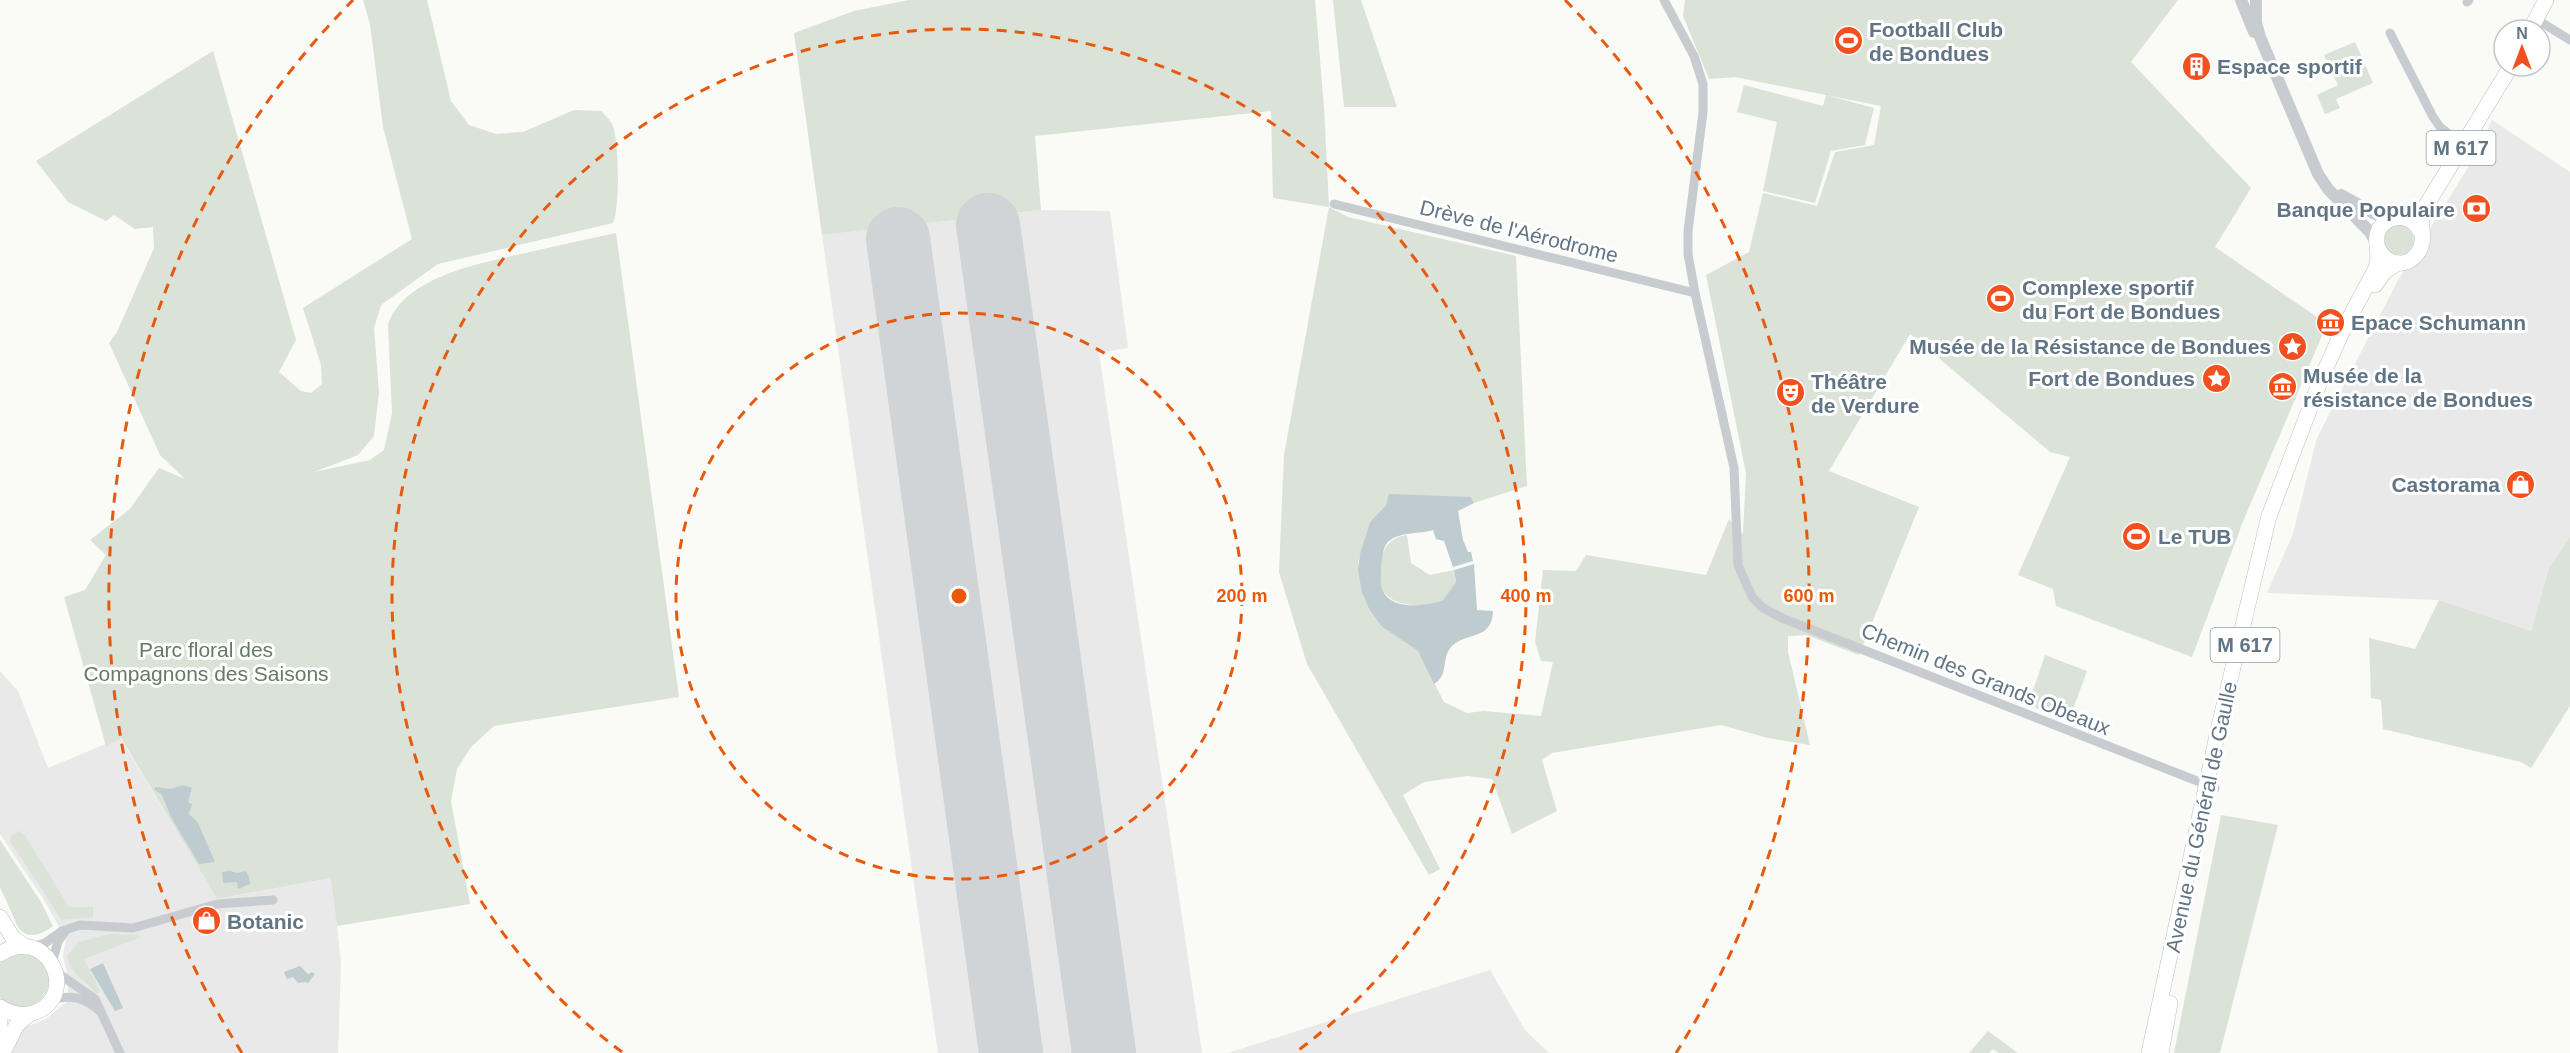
<svg xmlns="http://www.w3.org/2000/svg" width="2570" height="1053" font-family="Helvetica,sans-serif">
  <style>
    .built { fill: #e8e9e8 }
    .green { fill: #dbe2d8 }
    .water { fill: #becbcf }
    .lines { fill: none; stroke-linecap: round; stroke-linejoin: round }
    .runway { stroke: #d0d4d6; stroke-width: 64 }
    .primary-casing { stroke: #babfc3; stroke-width: 16 }
    .minor { stroke: #c8ccd0; stroke-width: 9 }
    .tertiary { stroke: #c8ccd0; stroke-width: 12 }
    .primary { stroke: #fff; stroke-width: 15 }
    .ring { fill: none; stroke: #e8590c; stroke-width: 3; stroke-dasharray: 10 8 }
    .labels { text-anchor: middle; dominant-baseline: central; stroke-width: 6; stroke-linejoin: round; paint-order: stroke }
    .shield { fill: #fff; stroke: #919eaa; stroke-width: 1.5 }
    .shield-label { font-size: 20px; font-weight: bold; fill: #627585 }
    .poi-label { font-size: 21px; font-weight: bold; fill: #627585; stroke: #fff; text-anchor: start }
    .street-label { font-size: 21px; fill: #627585; stroke: #fff }
    .park-label { font-size: 21px; fill: #667b62; stroke: #fff }
    .centre { fill: #e8590c; stroke: #fff; stroke-width: 3 }
    .ring-label { font-size: 18px; text-anchor: middle; font-weight: bold; fill: #e8590c; stroke: #fff; stroke-width: 6; stroke-linejoin: round; paint-order: stroke }
  </style>
  <rect width="100%" height="100%" fill="#fafaf7"/>
  <g class="built">
    <polygon points="2492,120 2570,172 2570,537 2549,568 2531,631 2439,600 2267,593 2293,534 2317,438 2397,282 2477,153"/>
    <polygon points="1041,210 1110,211 1128,348 1099,353 1202,1053 938,1053 822,235"/>
    <polygon points="0,671 18,691 48,768 120,738 217,899 332,878 341,964 338,1053 0,1053 0,1021 26,1027 46,1019 68,1001 68,977 63,956 66,939 44,900 0,834"/>
    <polygon points="1490,970 1525,1030 1549,1053 1228,1053"/>
  </g>
  <g class="green">
    <path d="M363 0H427L451 101 469 125 496 134 523 132 574 110 601 111C605 115 611 121 613 126 619 142 620 208 613 223L438 264 381 305 374 328 379 392 374 436 358 455 314 472 370 460 384 450 392 413 388 325C404 275 486 262 530 252 559 245 588 239 616 233L679 697 494 726 471 747 457 769 451 801 470 904 337 926 331 878 217 899 121 738 106 746 64 597 85 590 106 555 90 540 130 509 159 468 185 479 160 455 109 343 117 332 154 248 153 227 135 229 114 215 106 221 68 202 36 161 213 51 296 340 279 372 301 391 311 393 322 384 321 365 303 308 412 239 383 127 370 24Z"/>
    <polygon points="909,0 1315,0 1324,107 1329,207 1348,217 1516,256 1527,486 1474,503 1471,497 1386,505 1370,522 1358,562 1362,593 1369,609 1381,626 1418,651 1444,702 1467,713 1484,711 1541,716 1553,662 1541,661 1535,642 1543,570 1576,571 1586,555 1706,575 1729,519 1743,534 1746,473 1706,275 1749,252 1763,193 1817,206 1835,152 1874,145 1881,106 1735,77 1709,79 1683,16 1685,0 2178,0 2131,62 2251,188 2215,247 2327,324 2244,519 2192,657 2056,606 2053,589 2018,575 2070,457 2050,452 1910,334 1829,471 1919,507 1859,655 1806,635 1788,636 1788,652 1810,745 1768,738 1721,725 1552,753 1542,760 1557,811 1512,834 1492,779 1467,776 1424,782 1403,795 1440,869 1429,875 1307,664 1279,572 1284,455 1329,207 1273,198 1271,111 1035,136 1041,210 822,235 794,33 854,11"/>
    <polygon points="1333,0 1361,0 1397,107 1344,107"/>
    <polygon points="2355,42 2373,83 2336,99 2340,108 2325,114 2317,95 2338,85 2324,55"/>
    <polygon points="1744,85 1823,106 1826,95 1874,108 1865,145 1831,151 1815,203 1763,191 1777,122 1737,112"/>
    <circle cx="2399" cy="240" r="15"/>
    <path d="M1407 535 1411 563 1430 575 1454 570 1456 582 1443 600C1425 607 1396 609 1383 591 1377 568 1378 539 1407 535Z"/>
    <polygon points="2570,537 2570,706 2531,768 2521,762 2383,729 2381,700 2371,698 2369,638 2415,649 2439,600 2531,631 2549,568"/>
    <polygon points="2045,655 2087,671 2069,720 2028,705"/>
    <polygon points="2221,815 2278,825 2220,1053 2174,1053"/>
    <polygon points="18,831 24,834 69,907 93,907 93,917 62,920 10,841 11,836"/>
    <path d="M0 840 41 902 53 926C42 935 25 941 17 925L0 887Z"/>
    <path d="M109 934 136 935 141 937 84 959 100 991 97 994C86 980 71 975 67 956L79 942Z"/>
    <path d="M22 953C79 966 34 1033 0 998V963L5 958Z"/>
    <polygon points="1988,1031 2018,1053 1999,1053 1993,1049 1989,1053 1969,1053"/>
  </g>
  <g class="water">
    <path d="M1389 494 1471 497 1474 503 1458 511 1463 540 1468 552H1471L1473 561 1453 567 1444 541 1436 539 1433 530C1419 534 1400 532 1389 541 1382 547 1382 559 1381 568 1381 575 1380 584 1383 591 1392 611 1427 606 1443 600L1456 582 1454 570 1474 564 1477 610 1493 611C1492 643 1462 630 1449 650 1442 661 1448 676 1434 684L1418 651 1381 626 1369 609 1362 593 1358 570 1360 554 1370 522 1386 505Z"/>
    <polygon points="183,785 192,788 188,802 192,804 189,814 198,823 215,862 199,864 171,817 162,795 154,789 156,787 170,789"/>
    <polygon points="230,871 237,873 246,871 249,877 250,884 238,889 237,882 223,883 222,872"/>
    <polygon points="103,963 123,1008 115,1011 90,969"/>
    <polygon points="300,966 308,974 312,972 315,974 308,983 305,982 298,983 293,977 287,979 284,972"/>
  </g>
  <g class="lines">
    <g class="runway">
      <polyline points="988,225 1104,1053"/>
      <polyline points="898,239 1011,1053"/>
    </g>
    <defs>
      <g id="primary">
        <polyline points="2530,30 2546,0"/>
        <path d="M2421 233C2413 214 2391 212 2379 229 2367 257 2404 277 2419 251 2427 239 2418 223 2424 209L2511 66"/>
        <polyline points="2375,285 2385,271 2398,263"/>
        <polyline points="0,917 13,938 26,947"/>
        <path d="M0 954C45 923 81 993 36 1012 23 1017 11 1014 0 1007"/>
        <polyline points="0,1009 0,1037"/>
        <polyline points="3,1053 16,1026 29,1014"/>
        <polyline points="2149,1053 2219,726 2269,516 2321,379 2343,330 2376,268 2378,258 2377,246"/>
        <polyline points="2161,1053 2170,1003"/>
      </g>
    </defs>
    <use href="#primary" class="primary-casing"/>
    <g class="minor">
      <polyline points="1664,0 1694,56 1703,84 1703,112 1688,231 1688,254 1695,293 1734,468 1738,565 1752,597 1763,608 1782,618 2215,788"/>
      <polyline points="2467,2 2469,0"/>
      <polyline points="2536,19 2570,40"/>
      <polyline points="2390,33 2433,117 2440,127 2457,140"/>
      <polyline points="1334,204 1695,293"/>
      <polyline points="30,947 45,943 62,931 80,925 133,928 217,904 273,900"/>
      <polyline points="52,964 58,941 65,932"/>
      <polyline points="55,971 95,999 120,1053"/>
      <path d="M50 1001C70 993 85 998 101 1012"/>
    </g>
    <g class="tertiary">
      <polyline points="2241,0 2254,32"/>
      <polyline points="2256,0 2256,23 2260,37 2318,174 2328,189 2370,232 2376,243"/>
      <polyline points="2341,195 2375,214 2393,218"/>
    </g>
    <use href="#primary" class="primary"/>
  </g>
  <g class="ring">
    <circle cx="959" cy="596" r="283"/>
    <path d="M622 1052A567 567 0 1 1 1296 1052"/>
    <path d="M242 1053A850 850 0 0 1 353 0M1565 0A850 850 0 0 1 1676 1053"/>
  </g>
  <defs>
    <symbol id="stadium-disc" viewBox="-11 -11 22 22"><circle r="9.5" fill="#f2511f" stroke="#fff"/><path d="M0-5a6.5 5 0 1 0 0 10a6.5 5 0 1 0 0-10ZM-3.5-1.8h7v3.6h-7Z" fill="#fff"/></symbol>
    <symbol id="building-disc" viewBox="-11 -11 22 22"><circle r="9.5" fill="#f2511f" stroke="#fff"/><path d="M-4-6H4V6H1V3H-1V6H-4ZM-2.5-4.3h1.7v1.8h-1.7ZM.8-4.3h1.7v1.8H.8ZM-2.5-1h1.7V.8h-1.7ZM.8-1h1.7V.8H.8Z" fill="#fff"/></symbol>
    <symbol id="bank-disc" viewBox="-11 -11 22 22"><circle r="9.5" fill="#f2511f" stroke="#fff"/><path d="M-6-4H6V4H-6ZM0-2.3a2.3 2.3 0 1 0 0 4.6a2.3 2.3 0 1 0 0-4.6Z" fill="#fff"/></symbol>
    <symbol id="museum-disc" viewBox="-11 -11 22 22"><circle r="9.5" fill="#f2511f" stroke="#fff"/><path d="M0-6L6-3V-2H-6V-3ZM-5-1h2V3h-2ZM-1-1h2V3h-2ZM3-1h2V3H3ZM-6 4H6V6H-6Z" fill="#fff"/></symbol>
    <symbol id="sight-disc" viewBox="-11 -11 22 22"><circle r="9.5" fill="#f2511f" stroke="#fff"/><path d="M0-6L1.8-2.2L6-1.7L2.9 1.2L3.7 5.4L0 3.3L-3.7 5.4L-2.9 1.2L-6-1.7L-1.8-2.2Z" fill="#fff"/></symbol>
    <symbol id="theatre-disc" viewBox="-11 -11 22 22"><circle r="9.5" fill="#f2511f" stroke="#fff"/><path d="M-5-5.5Q0-4 5-5.5V0Q5 5 0 6Q-5 5-5 0ZM-3.3-2.5H-1v1.5H-3.3ZM1-2.5H3.3v1.5H1ZM-2.8 1Q0 5.5 2.8 1Z" fill="#fff"/></symbol>
    <symbol id="shop-disc" viewBox="-11 -11 22 22"><circle r="9.5" fill="#f2511f" stroke="#fff"/><path d="M-5-2.5h2.3a2.7 3.5 0 0 1 5.4 0H5L5.5 6h-11ZM-1.5-2.5h3a1.5 2.3 0 0 0-3 0Z" fill="#fff"/></symbol>
  </defs>
  <g fill-rule="evenodd">
    <use href="#stadium-disc" x="1832" y="24" width="33" height="33"/>
    <use href="#building-disc" x="2180" y="50" width="33" height="33"/>
    <use href="#bank-disc" x="2460" y="192" width="33" height="33"/>
    <use href="#stadium-disc" x="1984" y="282" width="33" height="33"/>
    <use href="#museum-disc" x="2314" y="306" width="33" height="33"/>
    <use href="#sight-disc" x="2276" y="330" width="33" height="33"/>
    <use href="#sight-disc" x="2200" y="362" width="33" height="33"/>
    <use href="#museum-disc" x="2266" y="370" width="33" height="33"/>
    <use href="#theatre-disc" x="1774" y="376" width="33" height="33"/>
    <use href="#shop-disc" x="2504" y="468" width="33" height="33"/>
    <use href="#stadium-disc" x="2120" y="520" width="33" height="33"/>
    <use href="#shop-disc" x="190" y="904" width="33" height="33"/>
  </g>
  <g class="labels">
    <g class="shield">
      <rect x="2426.5" y="131" width="69" height="34" rx="4.5"/>
      <rect x="2210.5" y="628" width="69" height="34" rx="4.5"/>
    </g>
    <g class="shield-label">
      <text x="2461" y="148">M 617</text>
      <text x="2245" y="645">M 617</text>
    </g>
    <g class="poi-label">
      <text x="1869" y="29">Football Club<tspan x="1869" dy="24">de Bondues</tspan></text>
      <text x="2217" y="66">Espace sportif</text>
      <text x="2455" y="209" text-anchor="end">Banque Populaire</text>
      <text x="2022" y="287">Complexe sportif<tspan x="2022" dy="24">du Fort de Bondues</tspan></text>
      <text x="2351" y="322">Epace Schumann</text>
      <text x="2271" y="346" text-anchor="end">Musée de la Résistance de Bondues</text>
      <text x="2303" y="375">Musée de la<tspan x="2303" dy="24">résistance de Bondues</tspan></text>
      <text x="2195" y="378" text-anchor="end">Fort de Bondues</text>
      <text x="1811" y="381">Théâtre<tspan x="1811" dy="24">de Verdure</tspan></text>
      <text x="2500" y="484" text-anchor="end">Castorama</text>
      <text x="2158" y="536">Le TUB</text>
      <text x="227" y="921">Botanic</text>
    </g>
    <g class="street-label">
      <text transform="translate(1519 231) rotate(14)">Drève de l'Aérodrome</text>
      <text transform="translate(1986 679) rotate(22)">Chemin des Grands Obeaux</text>
      <text transform="translate(2201 817) rotate(-78)">Avenue du Général de Gaulle</text>
    </g>
    <g class="park-label">
      <text x="206" y="649">Parc floral des<tspan x="206" dy="24">Compagnons des Saisons</tspan></text>
    </g>
  </g>
  <circle cx="959" cy="596" r="9" class="centre"/>
  <g class="ring-label">
    <text x="1242" y="602">200 m</text>
    <text x="1526" y="602">400 m</text>
    <text x="1809" y="602">600 m</text>
  </g>
  <g transform="translate(2522 48)"><circle r="28" fill="#ffffff" stroke="#c0c8ce" stroke-width="1.5"/>
  <path d="M0-4.5L10 22L0 15L-10 22Z" fill="#f2511f"/>
  <text y="-9" font-size="16" font-weight="bold" text-anchor="middle" fill="#627585">N</text>
  </g>
</svg>
